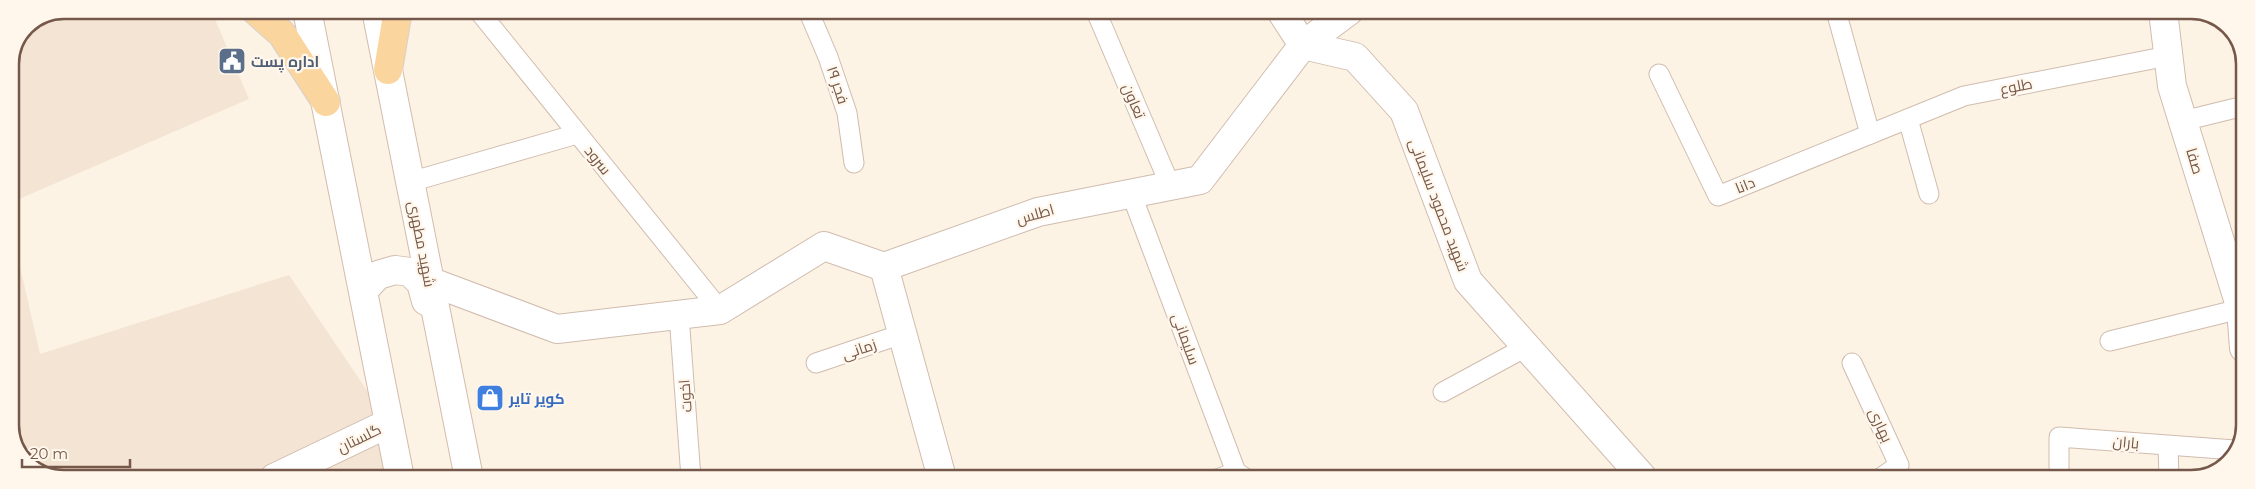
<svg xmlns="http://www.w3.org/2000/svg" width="2255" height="489" font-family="Montserrat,Cairo,sans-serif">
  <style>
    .residential { fill: #f4e4d4 }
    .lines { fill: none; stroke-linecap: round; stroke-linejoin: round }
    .lane-casing { stroke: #d0bcae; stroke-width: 21 }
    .street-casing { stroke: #d0bcae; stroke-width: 30 }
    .secondary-casing { stroke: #d3bcac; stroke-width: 30 }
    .primary-casing { stroke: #d9d0cc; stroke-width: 30 }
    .lane { stroke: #fff; stroke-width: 19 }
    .street { stroke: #fff; stroke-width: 28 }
    .secondary { stroke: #fff; stroke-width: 28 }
    .primary { stroke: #fbd59e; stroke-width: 28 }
    .labels { text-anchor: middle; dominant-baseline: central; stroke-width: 4.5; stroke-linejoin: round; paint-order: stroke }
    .service-label { font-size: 15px; font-weight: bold; fill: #4e5e75; stroke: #fff7ec; text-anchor: start }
    .street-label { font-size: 15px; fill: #76584a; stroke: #fff7ec }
    .shop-label { font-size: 15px; font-weight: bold; fill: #366cbe; stroke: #fff7ec; text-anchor: start }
    .rim { fill: none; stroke: #76584a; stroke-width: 2.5 }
  </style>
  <rect width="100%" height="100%" fill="#fcf3e5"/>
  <g class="residential">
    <polygon points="64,10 211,10 249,99 10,203 10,64 26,26"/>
    <polygon points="10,223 40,354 289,275 389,423 396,478 54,478 26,463 10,432"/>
  </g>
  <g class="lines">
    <defs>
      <g id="lane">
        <polyline points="478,10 720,310"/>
        <polyline points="808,10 828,57 847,113 854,163"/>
        <polyline points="1836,11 1870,134"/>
        <polyline points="1098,16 1170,185"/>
        <polyline points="1659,74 1718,196 1964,96 2168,56"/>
        <polyline points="1908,119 1929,194"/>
        <polyline points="2183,121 2244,106"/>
        <polyline points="410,182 577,134"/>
        <polyline points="1131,193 1236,472 1247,479"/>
        <polyline points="679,315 691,478"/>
        <polyline points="2110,341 2244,308"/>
        <polyline points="816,363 902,334"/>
        <polyline points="1852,363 1899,465 1879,479"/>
        <polyline points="1443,392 1526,347"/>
        <polyline points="2168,446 2169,479"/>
        <polyline points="1217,479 1236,472"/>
        <polyline points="2059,479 2059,437 2235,450"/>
      </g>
      <g id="street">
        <polyline points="2163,11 2172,86 2241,309 2244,348"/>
        <polyline points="1303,45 1355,57 1404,111 1468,281 1644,479"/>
        <polyline points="1303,45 1349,11"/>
        <polyline points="884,267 1038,212 1200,180 1303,45 1281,11"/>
        <polyline points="884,267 942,478"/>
        <polyline points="429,281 557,329 720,310 824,246 884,267"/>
        <polyline points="274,478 389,423"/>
      </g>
      <g id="secondary">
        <polyline points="307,10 400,478"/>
        <polyline points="376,10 469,478"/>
        <polyline points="364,290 378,275 395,270 410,272 421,283 426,301"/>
      </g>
      <g id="primary">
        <polyline points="255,10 282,34 326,102"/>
        <polyline points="388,70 398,10"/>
      </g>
    </defs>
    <use href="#lane" class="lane-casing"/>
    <use href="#street" class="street-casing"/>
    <use href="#secondary" class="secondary-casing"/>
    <use href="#primary" class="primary-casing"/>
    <use href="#lane" class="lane"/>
    <use href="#street" class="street"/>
    <use href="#secondary" class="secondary"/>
    <use href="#primary" class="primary"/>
  </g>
  <defs>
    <symbol id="civic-square" viewBox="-11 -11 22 22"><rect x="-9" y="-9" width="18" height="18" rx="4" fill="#5c6f8a" stroke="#fff7ec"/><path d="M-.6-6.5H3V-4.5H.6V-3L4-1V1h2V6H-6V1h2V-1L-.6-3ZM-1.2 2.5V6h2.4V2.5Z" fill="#fff"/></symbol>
    <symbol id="shop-square" viewBox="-11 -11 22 22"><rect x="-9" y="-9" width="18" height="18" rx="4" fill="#3f7fe0" stroke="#fff7ec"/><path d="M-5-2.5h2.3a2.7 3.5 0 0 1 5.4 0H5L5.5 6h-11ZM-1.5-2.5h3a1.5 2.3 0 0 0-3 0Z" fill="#fff"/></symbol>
  </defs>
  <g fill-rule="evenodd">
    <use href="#civic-square" x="216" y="45" width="32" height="32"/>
    <use href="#shop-square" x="474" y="382" width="32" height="32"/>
  </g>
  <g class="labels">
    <g class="service-label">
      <text x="251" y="61">اداره پست</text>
    </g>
    <g class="street-label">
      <text transform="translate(838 85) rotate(72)">فجر ۱۹</text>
      <text transform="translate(2016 86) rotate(-11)">طلوع</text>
      <text transform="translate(1134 101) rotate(67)">تعاون</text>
      <text transform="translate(598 160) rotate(51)">سرود</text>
      <text transform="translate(2195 161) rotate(73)">صفا</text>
      <text transform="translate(1745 185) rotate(-22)">دانا</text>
      <text transform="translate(1439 205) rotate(69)">شهید محمود سلیمانی</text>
      <text transform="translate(1035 214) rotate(-16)">اطلس</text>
      <text transform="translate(422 244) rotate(79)">شهید مطهری</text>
      <text transform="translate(1186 339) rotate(70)">سلیمانی</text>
      <text transform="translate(859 349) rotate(-19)">زمانی</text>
      <text transform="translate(685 396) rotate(-94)">اخوت</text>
      <text transform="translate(1881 425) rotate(65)">بهاری</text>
      <text transform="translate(359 438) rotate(-26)">گلستان</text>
      <text transform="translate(2126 442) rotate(5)">باران</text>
    </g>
    <g class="shop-label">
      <text x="509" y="398">کویر تایر</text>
    </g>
  </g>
  <path d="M0 0H2255V489H0ZM64 19H2191A45 45 0 0 1 2236 64V425A45 45 0 0 1 2191 470H64A45 45 0 0 1 19 425V64A45 45 0 0 1 64 19Z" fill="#fff7ec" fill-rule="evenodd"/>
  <path class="rim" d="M64 19H2191A45 45 0 0 1 2236 64V425A45 45 0 0 1 2191 470H64A45 45 0 0 1 19 425V64A45 45 0 0 1 64 19Z"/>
  <path d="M22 459v8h108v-8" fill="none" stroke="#76584a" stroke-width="2.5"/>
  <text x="30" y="459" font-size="15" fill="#76584a" stroke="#fff7ec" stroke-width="4" paint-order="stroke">20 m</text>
</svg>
